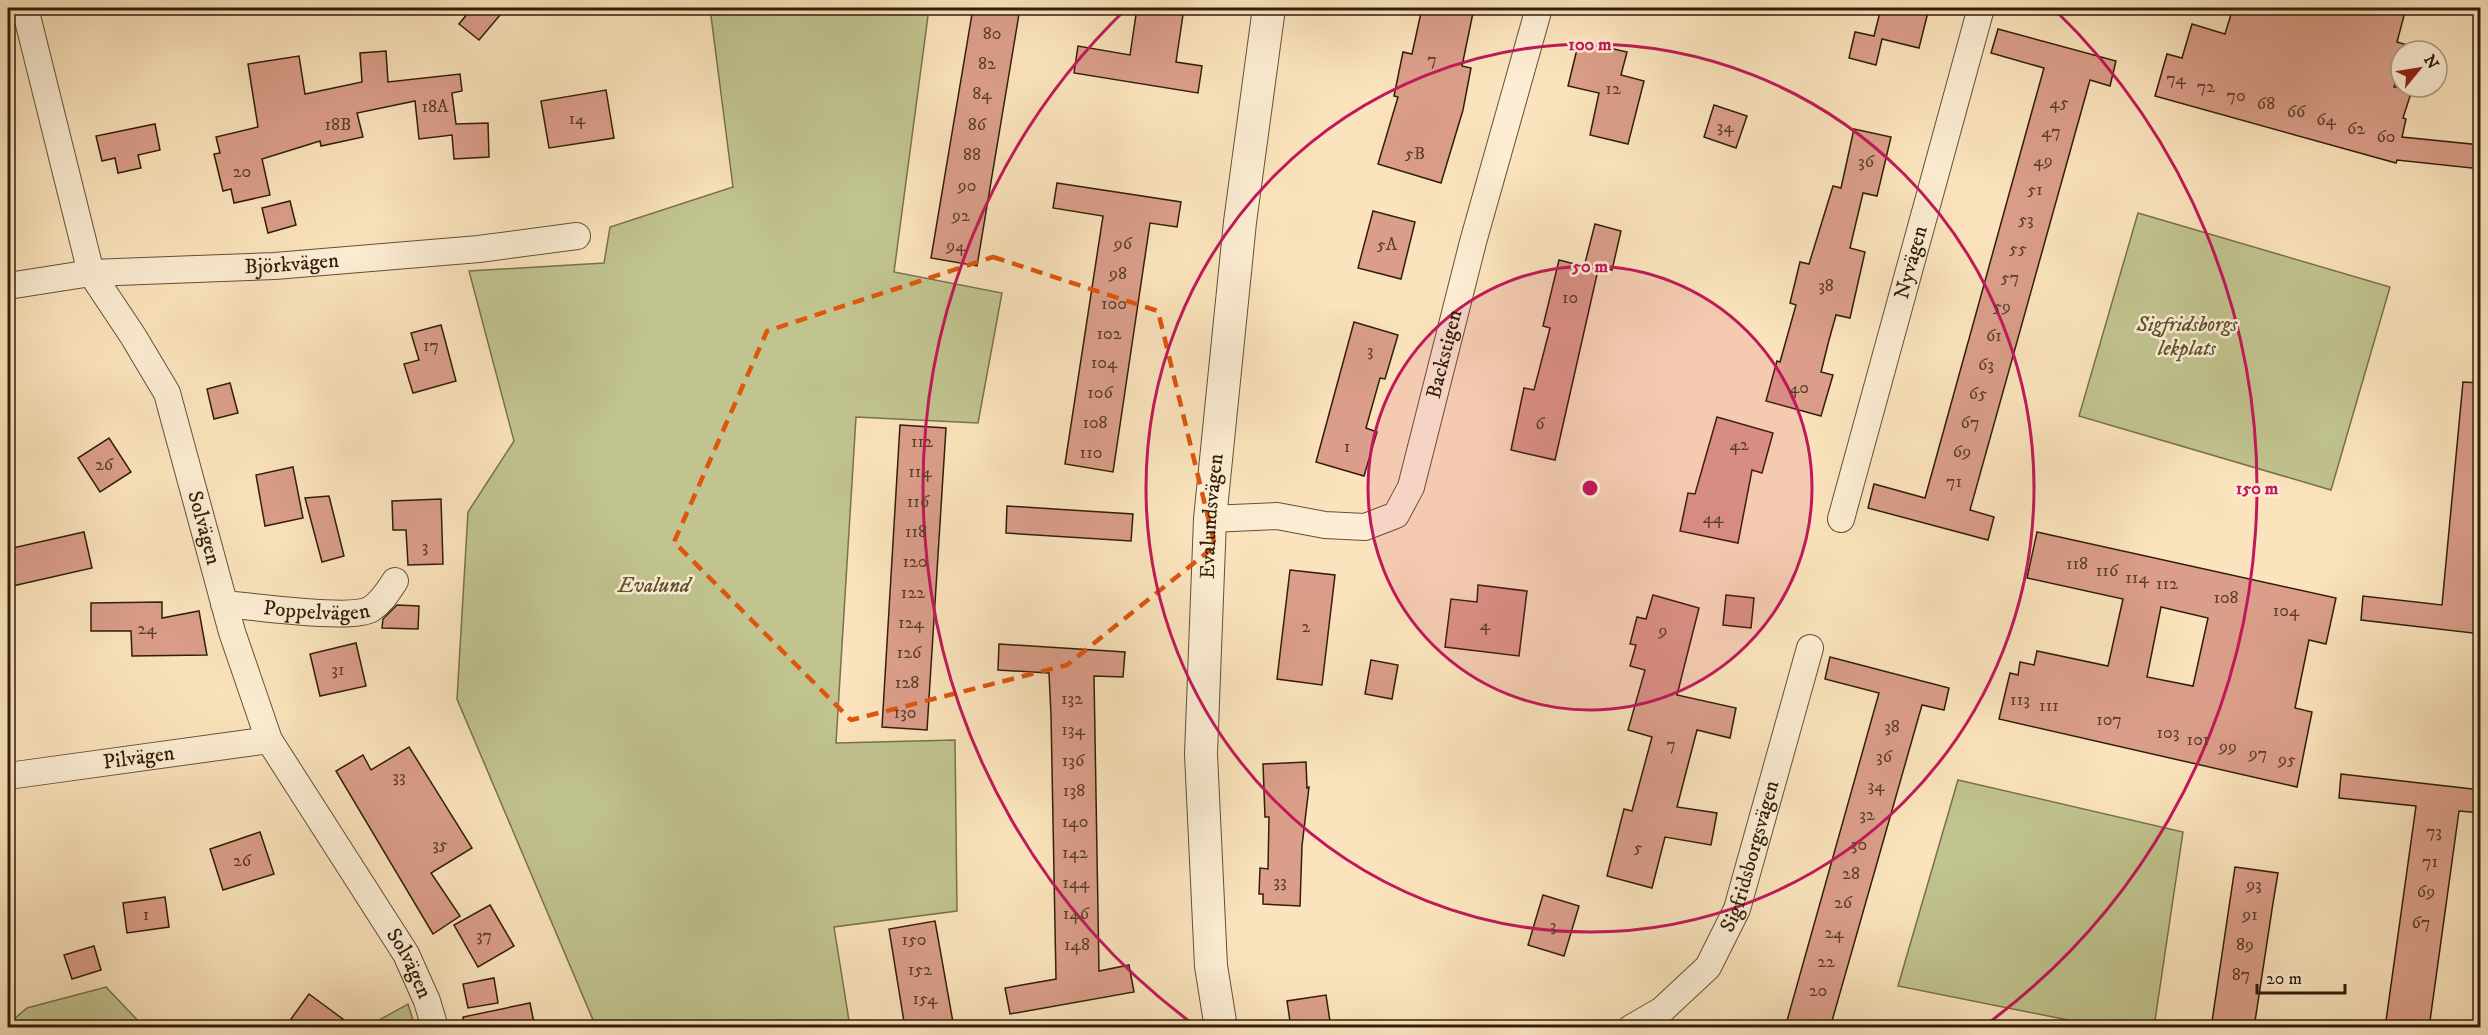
<svg xmlns="http://www.w3.org/2000/svg" width="2488" height="1035" font-family="'IM FELL DW Pica',serif">
  <style>
    .green { fill: #c1c48f; stroke: #79714c; stroke-width: 1.5 }
    .building { fill: #db9e8a; stroke: #311e09; stroke-width: 1.5; fill-rule: evenodd }
    .lines { fill: none; stroke-linecap: round; stroke-linejoin: round }
    .minor-casing { stroke: #645036; stroke-width: 28 }
    .tertiary-casing { stroke: #645036; stroke-width: 34 }
    .minor { stroke: #fcedd4; stroke-width: 26 }
    .tertiary { stroke: #fcedd4; stroke-width: 32 }
    .marked { fill: none; stroke: #df560c; stroke-width: 4.5; stroke-dasharray: 12 8; stroke-linejoin: round }
    .ring { fill: none; stroke: #c2185b; stroke-width: 3 }
    .labels { text-anchor: middle; dominant-baseline: central; stroke-width: 5; stroke-linejoin: round; paint-order: stroke }
    .number-label { font-size: 18px; fill: #5c3e29 }
    .street-label { font-size: 21px; fill: #311e09; stroke: #fcedd4 }
    .park-label { font-size: 21px; font-style: italic; fill: #5c5031; stroke: #fcedd4 }
    .centre { fill: #c2185b; stroke: #fcedd4; stroke-width: 3 }
    .ring-label { font-size: 18px; text-anchor: middle; font-weight: bold; fill: #c2185b; stroke: #fcedd4; stroke-width: 5; stroke-linejoin: round; paint-order: stroke }
  </style>
  <rect width="100%" height="100%" fill="#fbe4bd"/>
  <filter id="stains"><feTurbulence type="fractalNoise" baseFrequency=".00333" numOctaves="4"/><feColorMatrix values="0 0 0 0 .2 0 0 0 0 .09 0 0 0 0 .02 0 0 0 .5 -.17"/></filter>
  <radialGradient id="worn" r=".72"><stop offset=".6" stop-color="#630" stop-opacity="0"/><stop offset="1" stop-color="#630" stop-opacity=".3"/></radialGradient>
  <g class="green">
    <polygon points="710,8 929,8 894,272 1002,293 978,423 856,417 836,743 955,740 957,911 834,927 850,1027 596,1027 457,699 468,512 514,441 469,271 604,263 610,227 733,187"/>
    <polygon points="2138,213 2390,287 2331,490 2079,416"/>
    <polygon points="1958,780 2183,832 2154,1027 2103,1027 1898,986"/>
    <polygon points="106,987 144,1027 8,1027 8,1024 27,1008"/>
    <polygon points="408,1004 415,1027 369,1027 372,1024"/>
  </g>
  <g class="building">
    <polygon points="472,8 506,8 479,40 459,24"/>
    <polygon points="973,8 1020,8 977,266 931,258"/>
    <polygon points="1137,8 1184,8 1176,62 1202,66 1198,93 1074,73 1078,46 1130,55"/>
    <polygon points="1422,8 1474,8 1462,66 1471,68 1463,110 1441,183 1378,164 1398,97 1394,96 1403,52 1412,54"/>
    <polygon points="1881,8 1929,8 1919,48 1882,39 1876,65 1849,58 1855,32 1874,36"/>
    <polygon points="2233,8 2406,8 2397,42 2407,45 2405,51 2401,51 2401,64 2394,87 2413,87 2403,118 2406,119 2402,137 2481,145 2481,169 2397,160 2396,163 2155,96 2167,54 2182,58 2192,24 2225,34"/>
    <polygon points="1998,29 2116,61 2110,86 2090,80 1970,510 1994,517 1988,540 1868,508 1874,484 1925,498 2032,111 2044,68 1991,53"/>
    <polygon points="1579,41 1627,52 1621,75 1644,81 1628,144 1590,135 1599,93 1568,86"/>
    <polygon points="386,51 388,82 460,74 462,91 452,93 456,124 488,123 489,157 454,159 452,135 419,139 415,101 357,113 363,137 321,146 320,141 262,159 270,195 234,203 231,189 223,191 214,154 220,153 216,137 258,127 248,64 299,56 305,94 362,82 360,53"/>
    <polygon points="606,90 614,138 549,148 541,101"/>
    <polygon points="1714,105 1747,116 1736,148 1704,137"/>
    <polygon points="155,124 160,150 138,155 141,168 118,173 115,158 102,161 96,136"/>
    <polygon points="1854,129 1891,137 1877,196 1863,193 1850,248 1865,252 1850,318 1836,315 1829,340 1821,372 1833,375 1821,416 1766,401 1777,361 1780,362 1796,305 1790,303 1800,262 1809,264 1833,186 1841,188"/>
    <polygon points="1057,183 1181,202 1177,227 1150,223 1113,472 1065,464 1103,216 1053,208"/>
    <polygon points="290,201 296,225 268,233 262,208"/>
    <polygon points="1373,211 1415,222 1401,279 1358,268"/>
    <polygon points="1595,224 1621,231 1612,270 1585,263"/>
    <polygon points="1559,260 1598,270 1555,460 1511,450 1524,388 1534,390 1550,328 1543,326"/>
    <polygon points="1354,322 1398,335 1385,379 1380,378 1366,428 1377,432 1364,476 1316,462"/>
    <polygon points="441,325 456,381 413,393 404,364 419,360 411,333"/>
    <polygon points="2463,382 2481,383 2481,634 2361,620 2363,596 2442,605"/>
    <polygon points="230,383 238,413 214,419 207,389"/>
    <polygon points="1717,417 1773,433 1762,473 1752,470 1738,543 1680,531 1688,493 1695,494"/>
    <polygon points="900,425 946,428 927,730 882,727"/>
    <polygon points="109,438 131,472 100,492 78,458"/>
    <polygon points="293,467 303,518 265,526 256,475"/>
    <polygon points="329,496 344,556 322,562 305,498"/>
    <polygon points="441,499 443,564 408,565 406,530 393,530 392,501"/>
    <polygon points="1007,506 1133,514 1131,541 1006,533"/>
    <polygon points="84,532 92,568 8,587 8,549"/>
    <path d="M2037 532 2336 598 2326 644 2309 640 2295 708 2312 712 2297 787 1999 719 2010 673 2018 675 2020 662 2034 665 2037 651 2108 666 2123 599 2027 578ZM2161 607 2208 618 2193 686 2147 677Z"/>
    <polygon points="1290,570 1335,575 1322,685 1277,679"/>
    <polygon points="1478,585 1527,591 1519,656 1445,647 1451,599 1477,602"/>
    <polygon points="1653,595 1699,608 1677,695 1736,708 1730,738 1697,730 1677,807 1717,813 1711,845 1665,837 1652,888 1607,876 1624,809 1632,811 1652,737 1628,730 1645,670 1630,666 1636,645 1630,644 1637,617 1646,619"/>
    <polygon points="1726,595 1754,598 1751,628 1723,625"/>
    <polygon points="162,602 162,618 199,611 207,655 132,656 131,631 91,631 91,603"/>
    <polygon points="397,605 419,606 418,629 382,628 383,619"/>
    <polygon points="356,643 366,686 320,696 310,654"/>
    <polygon points="999,644 1125,652 1123,677 1094,676 1099,971 1129,965 1134,992 1010,1014 1005,988 1056,979 1051,715 1049,673 998,670"/>
    <polygon points="1830,657 1949,688 1944,710 1922,705 1830,1028 1785,1028 1879,693 1825,679"/>
    <polygon points="1371,660 1398,665 1392,699 1365,694"/>
    <polygon points="409,747 472,848 431,873 460,916 433,934 336,771 363,755 371,770"/>
    <polygon points="1306,762 1307,788 1309,787 1302,846 1300,906 1263,904 1263,894 1259,894 1260,868 1268,869 1269,817 1265,817 1263,764"/>
    <polygon points="2341,774 2481,790 2481,813 2459,811 2429,1028 2385,1028 2416,806 2339,798"/>
    <polygon points="260,832 274,874 223,890 210,849"/>
    <polygon points="2235,867 2278,873 2273,903 2254,1028 2211,1028"/>
    <polygon points="1543,895 1579,906 1564,956 1528,945"/>
    <polygon points="165,897 169,927 127,933 123,903"/>
    <polygon points="490,905 514,946 478,967 454,925"/>
    <polygon points="935,921 954,1028 905,1028 889,929"/>
    <polygon points="94,946 101,970 72,979 64,955"/>
    <polygon points="494,978 498,1003 468,1008 463,984"/>
    <polygon points="309,994 355,1028 303,1028 291,1019"/>
    <polygon points="1326,995 1331,1028 1291,1028 1287,1001"/>
    <polygon points="530,1003 535,1028 464,1028 463,1017"/>
  </g>
  <g class="lines">
    <defs>
      <g id="minor">
        <path id="s1" d="M25 8 91 273 133 336 167 393 232 632 269 740 406 954 427 1001 435 1028"/>
        <path id="s2" d="M8 286 91 273 275 266 479 249 577 236"/>
        <path id="s3" d="M1210 519 1277 516 1325 525 1365 527 1396 515 1411 487 1473 242 1539 8"/>
        <path id="s4" d="M1841 519 1981 8"/>
        <path id="s5" d="M224 604C252 606 351 621 371 609 382 602 388 591 395 581"/>
        <path id="s6" d="M8 776 269 740"/>
        <path id="s7" d="M1631 1028 1662 1010 1708 967 1737 909 1810 648"/>
      </g>
      <g id="tertiary">
        <path id="s8" d="M1221 1028 1211 966 1201 754 1210 519 1240 222 1269 8"/>
      </g>
    </defs>
    <use href="#minor" class="minor-casing"/>
    <use href="#tertiary" class="tertiary-casing"/>
    <use href="#minor" class="minor"/>
    <use href="#tertiary" class="tertiary"/>
  </g>
  <path class="marked" d="M993 257 1158 311 1215 546 1067 665 851 720 674 542 767 331Z"/>
  <circle cx="1590" cy="488" r="222" fill="#c2185b" fill-opacity=".12"/>
  <g class="ring">
    <circle cx="1590" cy="488" r="222"/>
    <circle cx="1590" cy="488" r="444"/>
    <path d="M1193 1024A667 667 0 0 1 1127 8M2053 8A667 667 0 0 1 1987 1024"/>
  </g>
  <g class="labels">
    <g class="number-label">
      <text x="992" y="34">80</text>
      <text x="1432" y="60">7</text>
      <text x="987" y="64">82</text>
      <text x="2176" y="79">74</text>
      <text x="2206" y="87">72</text>
      <text x="1613" y="89">12</text>
      <text x="982" y="94">84</text>
      <text x="2236" y="96">70</text>
      <text x="2059" y="103">45</text>
      <text x="2266" y="104">68</text>
      <text x="435" y="107">18A</text>
      <text x="2296" y="112">66</text>
      <text x="577" y="119">14</text>
      <text x="2326" y="120">64</text>
      <text x="338" y="125">18B</text>
      <text x="977" y="125">86</text>
      <text x="1725" y="127">34</text>
      <text x="2356" y="129">62</text>
      <text x="2051" y="132">47</text>
      <text x="2386" y="137">60</text>
      <text x="1415" y="154">5B</text>
      <text x="972" y="155">88</text>
      <text x="2043" y="161">49</text>
      <text x="1866" y="162">36</text>
      <text x="242" y="172">20</text>
      <text x="967" y="186">90</text>
      <text x="2035" y="190">51</text>
      <text x="961" y="216">92</text>
      <text x="2026" y="220">53</text>
      <text x="1123" y="244">96</text>
      <text x="1387" y="245">5A</text>
      <text x="956" y="246">94</text>
      <text x="2018" y="249">55</text>
      <text x="1118" y="274">98</text>
      <text x="2010" y="278">57</text>
      <text x="1826" y="286">38</text>
      <text x="1570" y="298">10</text>
      <text x="1114" y="304">100</text>
      <text x="2002" y="307">59</text>
      <text x="1109" y="334">102</text>
      <text x="1994" y="336">61</text>
      <text x="431" y="346">17</text>
      <text x="1370" y="351">3</text>
      <text x="1104" y="363">104</text>
      <text x="1986" y="365">63</text>
      <text x="1799" y="388">40</text>
      <text x="1100" y="393">106</text>
      <text x="1978" y="394">65</text>
      <text x="1095" y="423">108</text>
      <text x="1970" y="423">67</text>
      <text x="1540" y="424">6</text>
      <text x="922" y="442">112</text>
      <text x="1739" y="445">42</text>
      <text x="1347" y="447">1</text>
      <text x="1962" y="452">69</text>
      <text x="1091" y="453">110</text>
      <text x="104" y="465">26</text>
      <text x="920" y="472">114</text>
      <text x="1954" y="482">71</text>
      <text x="918" y="502">116</text>
      <text x="1713" y="518">44</text>
      <text x="916" y="532">118</text>
      <text x="425" y="547">3</text>
      <text x="915" y="562">120</text>
      <text x="2077" y="564">118</text>
      <text x="2107" y="571">116</text>
      <text x="2137" y="578">114</text>
      <text x="2167" y="584">112</text>
      <text x="913" y="593">122</text>
      <text x="2226" y="598">108</text>
      <text x="2286" y="611">104</text>
      <text x="911" y="623">124</text>
      <text x="1485" y="625">4</text>
      <text x="1306" y="627">2</text>
      <text x="147" y="629">24</text>
      <text x="1663" y="631">9</text>
      <text x="909" y="653">126</text>
      <text x="338" y="670">31</text>
      <text x="907" y="683">128</text>
      <text x="1072" y="699">132</text>
      <text x="2020" y="700">113</text>
      <text x="2049" y="706">111</text>
      <text x="905" y="713">130</text>
      <text x="2109" y="720">107</text>
      <text x="1892" y="727">38</text>
      <text x="1073" y="730">134</text>
      <text x="2168" y="733">103</text>
      <text x="2198" y="740">101</text>
      <text x="1671" y="745">7</text>
      <text x="2228" y="747">99</text>
      <text x="2258" y="754">97</text>
      <text x="1884" y="757">36</text>
      <text x="2287" y="760">95</text>
      <text x="1073" y="761">136</text>
      <text x="399" y="777">33</text>
      <text x="1876" y="786">34</text>
      <text x="1074" y="791">138</text>
      <text x="1867" y="815">32</text>
      <text x="1075" y="822">140</text>
      <text x="2434" y="832">73</text>
      <text x="440" y="845">35</text>
      <text x="1859" y="845">30</text>
      <text x="1638" y="848">5</text>
      <text x="1075" y="853">142</text>
      <text x="242" y="861">26</text>
      <text x="2430" y="862">71</text>
      <text x="1851" y="874">28</text>
      <text x="1280" y="882">33</text>
      <text x="1076" y="883">144</text>
      <text x="2254" y="885">93</text>
      <text x="2426" y="892">69</text>
      <text x="1843" y="903">26</text>
      <text x="1076" y="914">146</text>
      <text x="146" y="915">1</text>
      <text x="2250" y="915">91</text>
      <text x="2421" y="923">67</text>
      <text x="1553" y="926">3</text>
      <text x="1834" y="933">24</text>
      <text x="484" y="936">37</text>
      <text x="914" y="940">150</text>
      <text x="1077" y="945">148</text>
      <text x="2245" y="945">89</text>
      <text x="1826" y="962">22</text>
      <text x="920" y="970">152</text>
      <text x="2241" y="975">87</text>
      <text x="1818" y="991">20</text>
      <text x="925" y="999">154</text>
    </g>
    <g class="street-label">
      <text stroke="none"><textPath href="#s2" startOffset="285">Björkvägen</textPath></text>
      <text stroke="none"><textPath href="#s4" startOffset="266">Nyvägen</textPath></text>
      <text stroke="none"><textPath href="#s3" startOffset="358">Backstigen</textPath></text>
      <text stroke="none"><textPath href="#s8" startOffset="513">Evalundsvägen</textPath></text>
      <text stroke="none"><textPath href="#s1" startOffset="555">Solvägen</textPath></text>
      <text stroke="none"><textPath href="#s5" startOffset="93">Poppelvägen</textPath></text>
      <text stroke="none"><textPath href="#s6" startOffset="132">Pilvägen</textPath></text>
      <text stroke="none"><textPath href="#s7" startOffset="218">Sigfridsborgsvägen</textPath></text>
      <text stroke="none"><textPath href="#s1" startOffset="1041">Solvägen</textPath></text>
    </g>
    <g class="park-label">
      <text x="2187" y="325">Sigfridsborgs<tspan x="2187" dy="24">lekplats</tspan></text>
      <text x="654" y="586">Evalund</text>
    </g>
  </g>
  <circle cx="1590" cy="488" r="9" class="centre"/>
  <g class="ring-label">
    <text x="1590" y="50">100 m</text>
    <text x="1590" y="272">50 m</text>
    <text x="2257" y="494">150 m</text>
  </g>
  <rect width="2488" height="1035" fill="none" stroke="#fbe4bd" stroke-width="30"/>
  <rect x="9" y="9" width="2470" height="1017" fill="none" stroke="#311e09" stroke-width="3"/>
  <rect x="15" y="15" width="2458" height="1005" fill="none" stroke="#311e09" stroke-width="1.5"/>
  <g transform="translate(2419 69) rotate(60)"><circle r="28" fill="#fcedd4" stroke="#ab9a83" stroke-width="1.5"/>
  <path d="M0-4.5L10 22L0 15L-10 22Z" fill="#8f2418"/>
  <text y="-9" font-size="16" font-weight="bold" text-anchor="middle" fill="#311e09">N</text>
  </g>
  <path d="M2257 984v9h88v-9" fill="none" stroke="#311e09" stroke-width="3"/>
  <text x="2266" y="984" font-size="18" fill="#311e09" stroke="#fcedd4" stroke-width="4.5" paint-order="stroke">20 m</text>
  <rect width="100%" height="100%" filter="url(#stains)"/>
  <rect width="100%" height="100%" fill="url(#worn)"/>
</svg>
